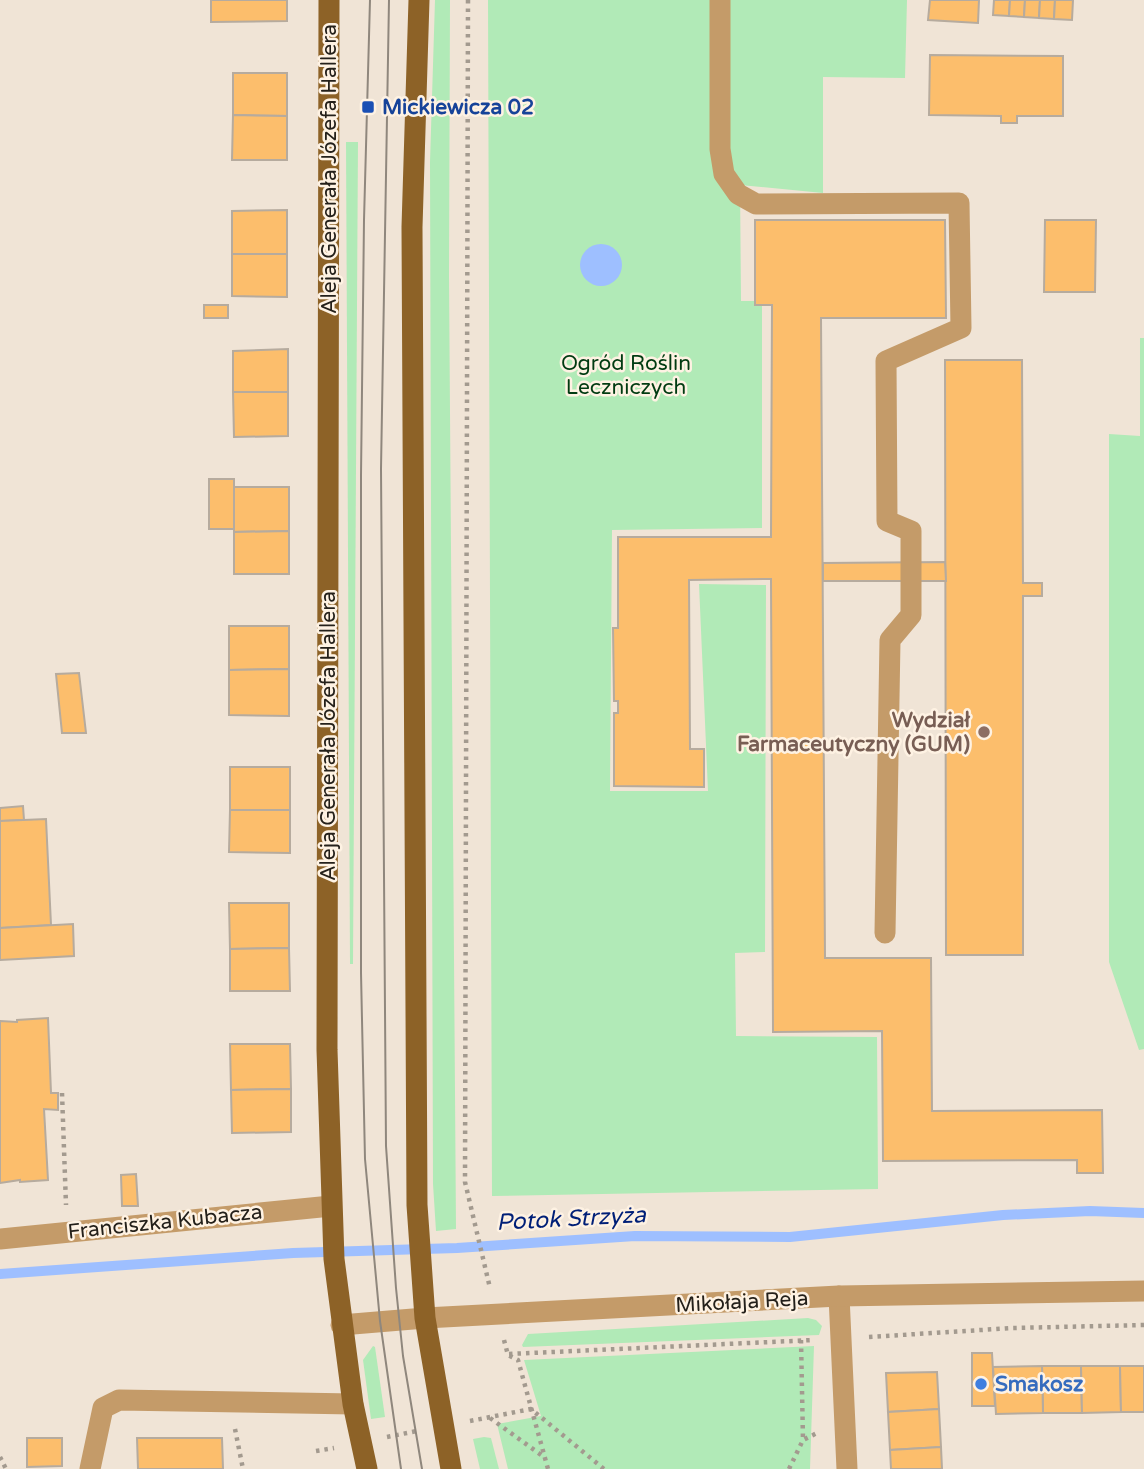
<svg xmlns="http://www.w3.org/2000/svg" width="1144" height="1469" font-family="'Varela Round',sans-serif">
  <style>
    .green { fill: #b1eab7 }
    .water { fill: #9ebfff }
    .lines { fill: none; stroke-linecap: round; stroke-linejoin: round }
    .stream { stroke: #9ebfff; stroke-width: 10 }
    .building { fill: #fcbe6c; stroke: #b6ab9e; stroke-width: 2 }
    .path { stroke: #a39a8f; stroke-width: 4.5; stroke-dasharray: 3.5 5; stroke-linecap: butt }
    .minor { stroke: #c49b69; stroke-width: 21 }
    .major { stroke: #8d6227; stroke-width: 21 }
    .tram { stroke: #8f877d; stroke-width: 2 }
    .transit-dot { fill: #1a4fb4; stroke: #fef2e3; stroke-width: 2.5 }
    .education-dot { fill: #8d6e63; stroke: #fef2e3; stroke-width: 2.5 }
    .shop-dot { fill: #3f7fe0; stroke: #fef2e3; stroke-width: 2.5 }
    .labels { text-anchor: middle; dominant-baseline: central; stroke-width: 5; stroke-linejoin: round; paint-order: stroke }
    .transit-label { font-size: 21px; font-weight: bold; fill: #164399; stroke: #fef2e3; text-anchor: start }
    .street-label { font-size: 21px; fill: #24201a; stroke: #fef2e3 }
    .park-label { font-size: 21px; fill: #003b11; stroke: #fef2e3 }
    .education-label { font-size: 21px; font-weight: bold; fill: #785e54; stroke: #fef2e3; text-anchor: end }
    .shop-label { font-size: 21px; font-weight: bold; fill: #366cbe; stroke: #fef2e3; text-anchor: start }
    .water-label { font-size: 23px; font-style: italic; fill: #001f77; stroke: #fef2e3 }
  </style>
  <rect width="100%" height="100%" fill="#f0e4d6"/>
  <g class="green">
    <polygon points="435,0 450,0 449,276 456,1229 436,1231 433,1184 430,162"/>
    <polygon points="488,0 907,0 905,78 823,77 823,193 740,185 741,301 762,301 762,528 612,530 610,791 708,791 699,584 766,585 765,952 735,953 736,1036 877,1037 878,1189 492,1196"/>
    <polygon points="346,142 358,142 353,964 350,964"/>
    <polygon points="1140,338 1144,338 1144,1049 1139,1050 1109,962 1109,434 1140,436"/>
    <polygon points="808,1318 816,1320 822,1326 819,1335 523,1347 522,1345 528,1334"/>
    <polygon points="373,1346 375,1347 385,1417 371,1419 363,1360"/>
    <polygon points="814,1346 810,1469 508,1469 497,1424 541,1416 524,1360"/>
    <polygon points="484,1437 491,1438 499,1469 480,1469 473,1439"/>
  </g>
  <circle class="water" cx="601" cy="265" r="21"/>
  <g class="lines">
    <polyline class="stream" points="0,1274 293,1253 457,1248 635,1236 790,1237 1003,1215 1090,1211 1144,1213"/>
  </g>
  <g class="building">
    <polygon points="211,0 287,0 287,21 211,22"/>
    <polygon points="930,0 979,0 978,23 928,20"/>
    <polygon points="994,0 1010,0 1009,16 993,15"/>
    <polygon points="1010,0 1025,0 1024,17 1009,16"/>
    <polygon points="1025,0 1040,0 1039,18 1024,17"/>
    <polygon points="1040,0 1055,0 1054,19 1039,18"/>
    <polygon points="1055,0 1073,0 1072,20 1054,19"/>
    <polygon points="930,55 1063,56 1063,116 1017,116 1017,123 1001,123 1001,116 929,115"/>
    <polygon points="233,73 287,73 287,116 233,115"/>
    <polygon points="233,115 287,116 287,160 232,160"/>
    <polygon points="287,210 287,254 232,254 232,211"/>
    <polygon points="755,220 945,220 946,318 821,318 825,958 931,958 932,1111 1102,1110 1103,1173 1077,1173 1077,1160 883,1161 882,1031 773,1032 771,579 689,580 690,749 704,749 704,787 614,786 614,713 618,713 618,701 614,701 613,628 618,628 618,537 771,537 772,305 755,305"/>
    <polygon points="1045,220 1096,220 1095,292 1044,292"/>
    <polygon points="232,254 287,254 287,297 232,296"/>
    <rect x="204" y="305" width="24" height="13"/>
    <polygon points="288,349 288,392 233,392 233,351"/>
    <polygon points="945,360 1022,360 1023,583 1042,583 1042,596 1023,596 1023,955 946,955"/>
    <polygon points="233,392 288,392 288,436 234,437"/>
    <rect x="209" y="479" width="25" height="50"/>
    <polygon points="234,487 289,487 289,531 234,532"/>
    <polygon points="289,531 289,574 234,574 234,532"/>
    <polygon points="945,562 946,581 823,581 823,563"/>
    <polygon points="229,626 289,626 289,669 229,670"/>
    <polygon points="289,669 289,716 229,715 229,670"/>
    <polygon points="79,673 86,733 62,733 56,674"/>
    <rect x="230" y="767" width="60" height="43"/>
    <polygon points="23,806 24,820 0,821 0,808"/>
    <polygon points="230,810 290,810 290,853 229,852"/>
    <polygon points="46,819 51,925 0,928 0,821"/>
    <polygon points="229,903 289,903 289,948 230,949"/>
    <polygon points="73,924 74,956 0,960 0,928"/>
    <polygon points="289,948 290,991 230,991 230,949"/>
    <polygon points="48,1018 51,1093 58,1093 58,1110 44,1109 48,1180 20,1182 20,1180 0,1183 0,1021 17,1022 17,1020"/>
    <polygon points="230,1044 290,1044 291,1089 231,1090"/>
    <polygon points="291,1089 291,1132 232,1133 231,1090"/>
    <polygon points="136,1174 138,1206 122,1206 121,1175"/>
    <polygon points="972,1353 992,1353 995,1406 972,1406"/>
    <polygon points="1042,1366 1081,1366 1082,1413 1043,1413"/>
    <polygon points="1042,1366 1043,1413 996,1414 993,1367"/>
    <polygon points="1081,1366 1120,1366 1121,1412 1082,1413"/>
    <polygon points="1120,1366 1144,1366 1144,1412 1121,1412"/>
    <polygon points="937,1372 939,1409 888,1412 886,1373"/>
    <polygon points="939,1409 941,1447 890,1450 888,1412"/>
    <polygon points="27,1438 62,1438 62,1466 27,1467"/>
    <polygon points="137,1438 222,1438 223,1469 138,1469"/>
    <polygon points="941,1447 942,1469 891,1469 890,1450"/>
  </g>
  <g class="lines">
    <g class="path">
      <polyline points="468,0 465,1182 490,1288"/>
      <polyline points="62,1093 66,1205"/>
      <polyline points="869,1337 1013,1328 1144,1325"/>
      <polyline points="504,1340 508,1355 518,1360 548,1469"/>
      <polyline points="801,1340 803,1440"/>
      <polyline points="509,1354 814,1340"/>
      <polyline points="490,1418 544,1457"/>
      <polyline points="470,1421 531,1409 604,1469"/>
      <polyline points="235,1429 243,1469"/>
      <polyline points="387,1437 417,1431"/>
      <polyline points="316,1451 334,1448"/>
      <polyline points="0,1457 6,1469"/>
      <polyline points="789,1469 803,1440 819,1432"/>
    </g>
    <g class="minor">
      <polyline points="720,0 720,149 724,174 738,194 756,204 959,203 961,328 886,361 887,521 911,531 911,615 890,640 885,933"/>
      <polyline points="0,1239 331,1206"/>
      <polyline points="839,1296 847,1469"/>
      <polyline points="341,1325 425,1318 839,1296 1144,1291"/>
      <polyline points="90,1469 103,1408 119,1400 353,1404"/>
    </g>
    <g class="major">
      <polyline points="329,0 327,1050 334,1259 353,1404 367,1469"/>
      <polyline points="419,0 412,227 417,1205 425,1318 451,1469"/>
    </g>
    <g class="tram">
      <polyline points="370,0 364,220 361,476 361,973 365,1159 380,1321 401,1469"/>
      <polyline points="389,0 381,469 386,1146 396,1288 403,1356 422,1469"/>
    </g>
  </g>
  <rect class="transit-dot" x="361" y="100" width="14" height="14" rx="3.5"/>
  <circle class="education-dot" cx="984" cy="732" r="7"/>
  <circle class="shop-dot" cx="981" cy="1384" r="7"/>
  <g class="labels">
    <g class="transit-label">
      <text x="382" y="107">Mickiewicza 02</text>
    </g>
    <g class="street-label">
      <text transform="translate(329 169) rotate(-90)">Aleja Generała Józefa Hallera</text>
      <text transform="translate(328 736) rotate(-90)">Aleja Generała Józefa Hallera</text>
      <text transform="translate(165 1222) rotate(-6)">Franciszka Kubacza</text>
      <text transform="translate(742 1302) rotate(-3)">Mikołaja Reja</text>
    </g>
    <g class="park-label">
      <text x="626" y="363">Ogród Roślin<tspan x="626" dy="24">Leczniczych</tspan></text>
    </g>
    <g class="education-label">
      <text x="970" y="720">Wydział<tspan x="970" dy="24">Farmaceutyczny (GUM)</tspan></text>
    </g>
    <g class="shop-label">
      <text x="995" y="1384">Smakosz</text>
    </g>
    <g class="water-label">
      <text transform="translate(571 1219) rotate(-3)">Potok Strzyża</text>
    </g>
  </g>
</svg>
